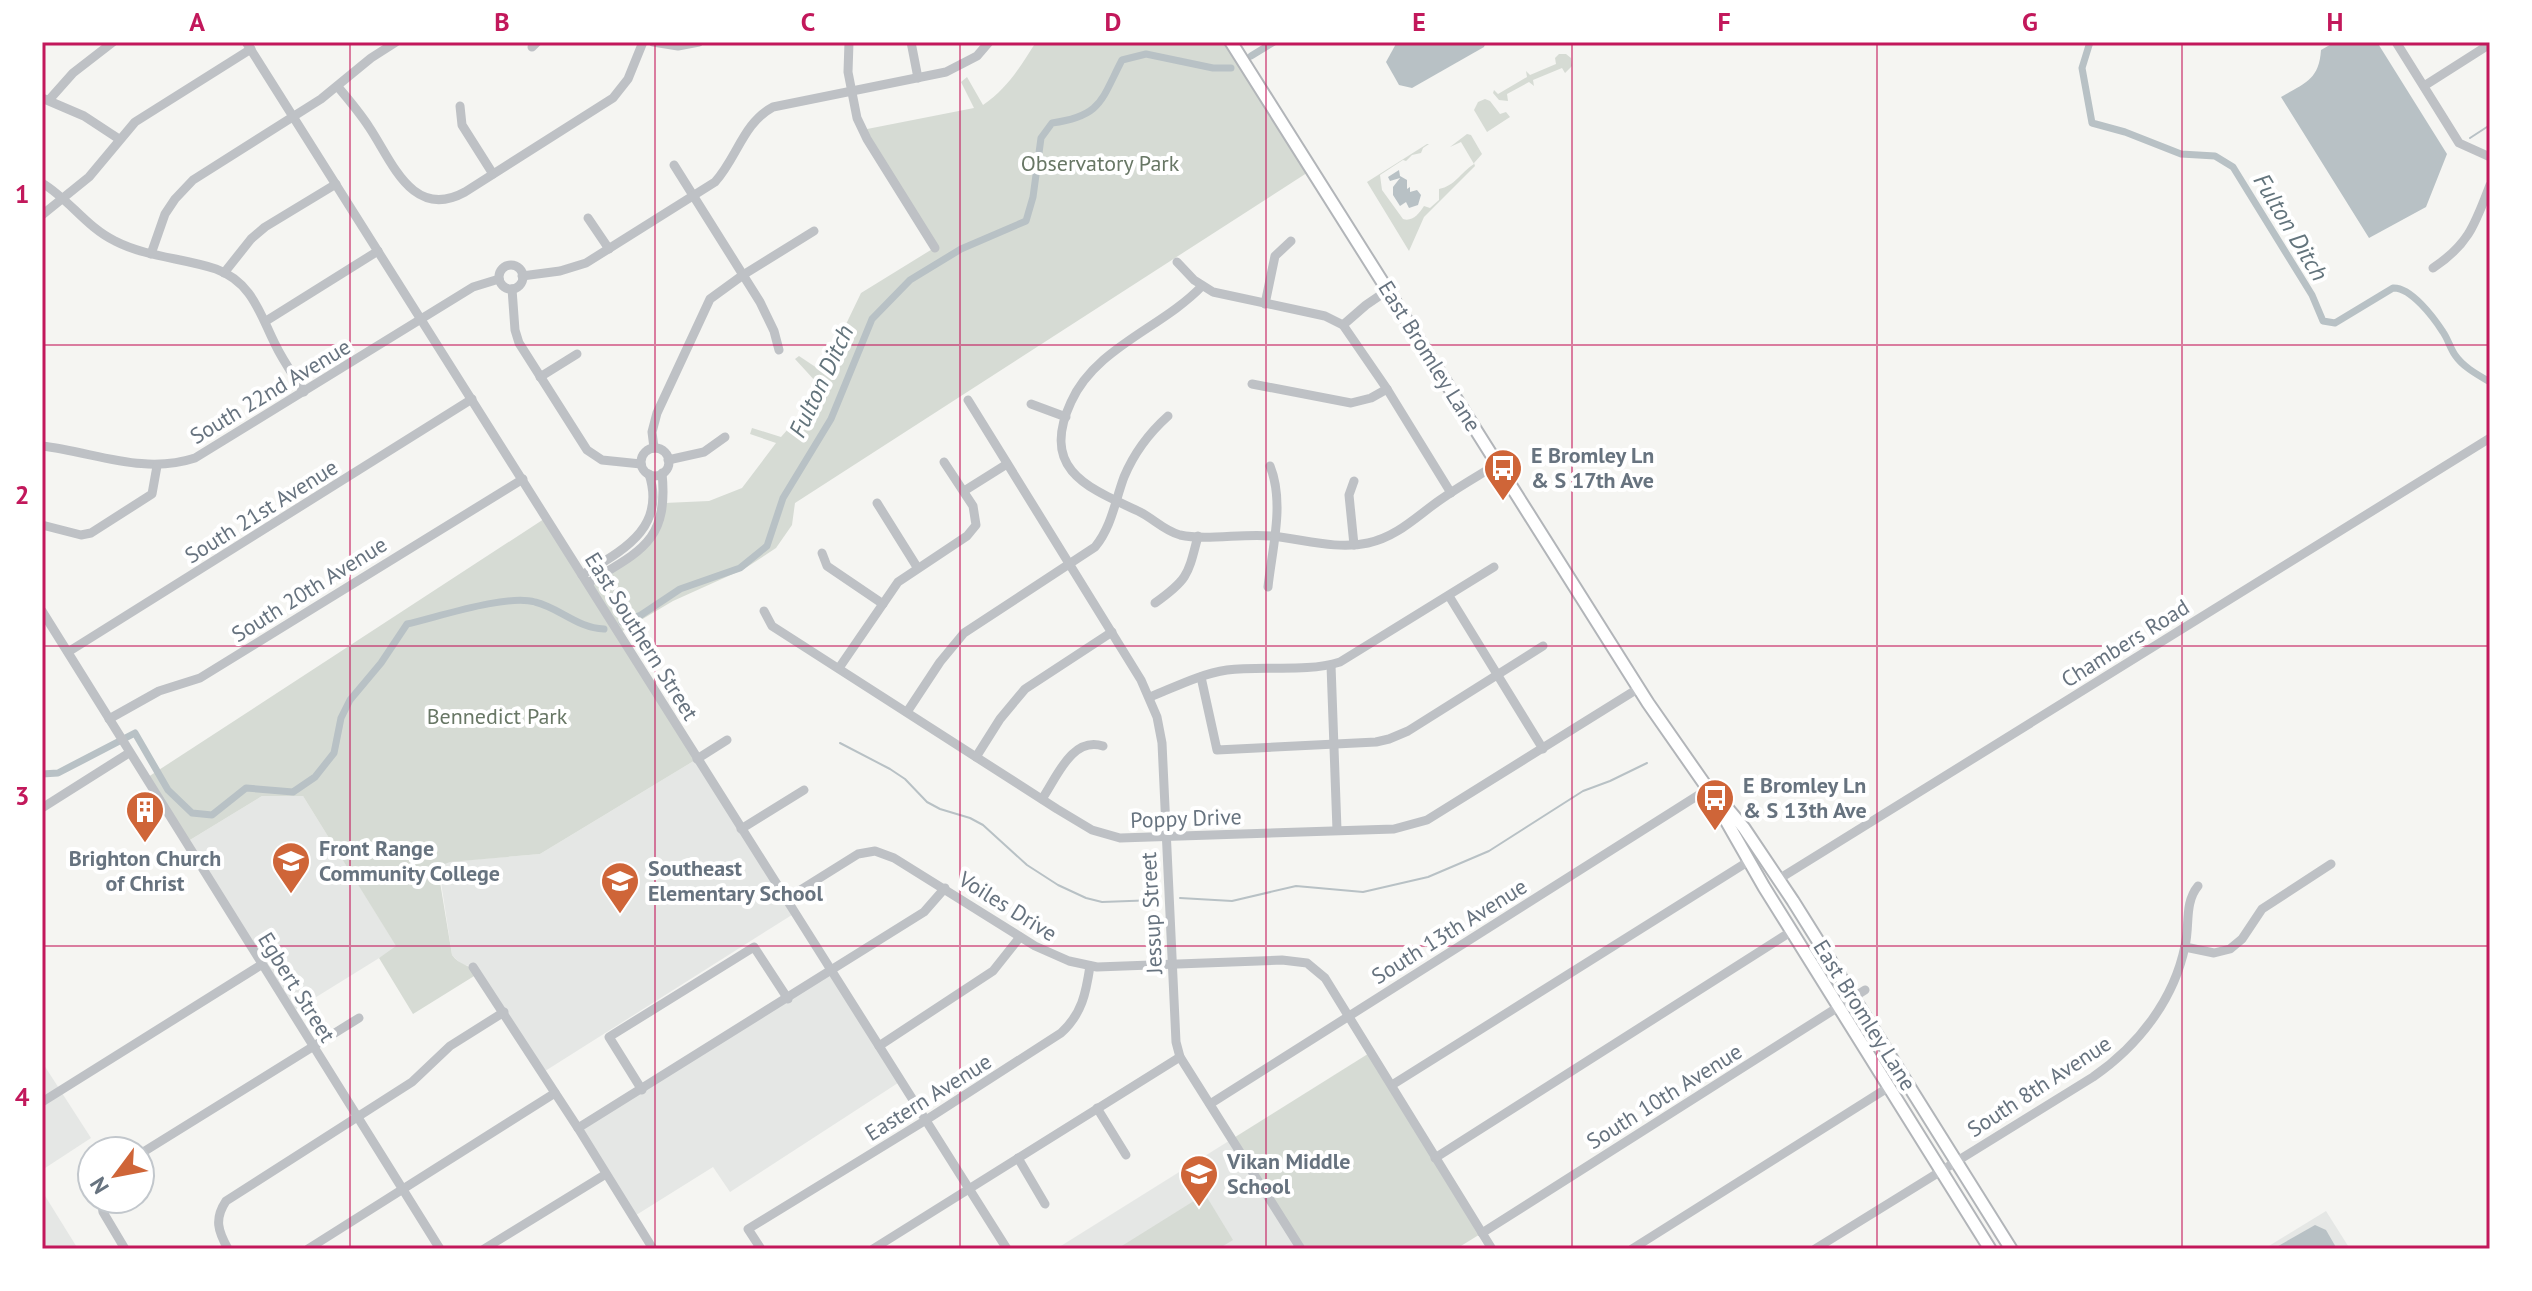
<svg xmlns="http://www.w3.org/2000/svg" width="2532" height="1291" font-family="'PT Sans',sans-serif">
  <style>
    .built { fill: #e5e7e5 }
    .green { fill: #d6dbd4 }
    .water { fill: #b8c1c5 }
    .lines { fill: none; stroke-linecap: round; stroke-linejoin: round }
    .stream { stroke: #b8c1c5; stroke-width: 2 }
    .canal { stroke: #b8c1c5; stroke-width: 7 }
    .major-casing { stroke: #b2b5b9; stroke-width: 15 }
    .minor { stroke: #bec1c5; stroke-width: 9 }
    .major { stroke: #fff; stroke-width: 11 }
    .grid { fill: none; stroke: #c2185b; stroke-width: 2; stroke-opacity: 0.55 }
    .labels { text-anchor: middle; dominant-baseline: central; stroke-width: 8; stroke-linejoin: round; paint-order: stroke }
    .park-label { font-size: 22px; fill: #687765; stroke: #fff }
    .street-label { font-size: 22px; fill: #67737f; stroke: #fff }
    .poi-label { font-size: 22px; font-weight: bold; fill: #67737f; stroke: #fff; text-anchor: start }
    .water-label { font-size: 24px; font-style: italic; fill: #63747c; stroke: #fff }
    .neatline { fill: none; stroke: #c2185b; stroke-width: 3 }
    .grid-label { font-size: 26px; text-anchor: middle; font-weight: bold; fill: #c2185b }
  </style>
  <rect width="100%" height="100%" fill="#f5f5f2"/>
  <g class="built">
    <polygon points="697,759 795,913 542,1073 473,967 461,964 452,955 439,869 446,862 540,854"/>
    <polygon points="262,796 303,796 397,947 292,1012 185,843"/>
    <polygon points="832,972 901,1081 730,1192 713,1167 633,1217 578,1128"/>
    <polygon points="42,1062 91,1138 42,1170"/>
    <polygon points="1232,1139 1301,1249 1056,1249"/>
    <polygon points="42,1191 78,1249 42,1249"/>
    <polygon points="2326,1211 2350,1249 2264,1249"/>
  </g>
  <g class="green">
    <path d="M1036 42H1231L1313 169 795 503 792 525 776 548 744 569 673 601 619 633 697 759 540 854 450 862 442 865 439 876 452 955C459 965 470 965 479 973L413 1014 379 958 396 946 303 796H262L185 843 145 779 547 517 588 583 646 543 664 503 709 501 742 488 776 443 750 434 752 428 781 437 804 411 817 383 795 359 799 356 823 372 861 293 934 248 862 130 974 108 961 82 967 77 983 105C1008 88 1020 67 1036 42Z"/>
    <polygon points="1559,54 1566,54 1571,58 1572,66 1565,73 1562,68 1533,80 1534,86 1529,82 1507,94 1508,101 1499,100 1493,93 1494,90 1498,94 1527,77 1526,71 1530,75 1556,64 1555,58"/>
    <polygon points="1485,99 1490,101 1500,114 1506,112 1510,117 1487,132 1474,110 1478,102"/>
    <path d="M1467 134 1471 135 1482 154 1474 163 1475 166 1424 217 1409 251 1367 182 1427 144H1429L1423 148 1421 153 1412 155 1406 161 1403 160 1380 175 1382 190 1403 219C1412 222 1419 214 1424 206L1430 208 1439 200V189C1455 186 1460 173 1474 164L1461 142 1450 147Z"/>
    <polygon points="1371,1052 1482,1233 1456,1249 1301,1249 1232,1139"/>
    <polygon points="1205,1194 1233,1240 1218,1249 1117,1249"/>
  </g>
  <g class="water">
    <polygon points="1397,42 1486,42 1484,47 1412,88 1399,85 1386,62"/>
    <path d="M2335 42H2377L2447 154 2426 207 2369 238 2281 97C2305 83 2319 80 2321 50Z"/>
    <polygon points="1399,170 1400,176 1407,180 1407,189 1410,187 1410,192 1417,190 1421,195 1418,205 1409,208 1406,202 1400,206 1393,195 1393,187 1400,178 1390,181 1388,177"/>
    <polygon points="2315,1225 2326,1230 2337,1249 2273,1249"/>
  </g>
  <g class="lines">
    <g class="stream">
      <polyline points="2470,138 2490,125"/>
      <polyline points="840,743 890,769 905,779 927,802 940,809 970,818 983,825 1027,865 1058,885 1086,898 1102,902 1157,900"/>
      <polyline points="1180,898 1232,901 1296,886 1363,892 1428,877 1489,851 1583,791 1610,781 1647,763"/>
    </g>
    <g class="canal">
      <path d="M2090 42 2082 68 2092 123 2125 132 2181 154 2215 156 2233 167 2312 295 2323 321 2335 323 2393 288C2411 287 2434 318 2443 332 2448 339 2450 348 2455 355 2463 367 2478 375 2490 382"/>
      <polyline points="1251,56 1274,42"/>
      <path d="M622 622 641 615 680 589 740 568 767 546 783 498 831 419 872 319 910 280 961 249 1026 221 1033 197 1041 138 1052 123C1102 116 1101 100 1122 60L1146 54 1213 68H1231"/>
      <path d="M42 774 58 773 135 733 168 790 192 813 212 815 246 788 293 792 315 777 334 753 341 718 350 700 381 663 407 624C438 617 506 594 535 602 560 608 577 628 604 629"/>
    </g>
    <defs>
      <g id="major">
        <polyline points="1231,42 1648,703 1708,789 1764,887 1990,1249"/>
        <polyline points="1718,797 1744,828 1793,901 2011,1249"/>
      </g>
    </defs>
    <use href="#major" class="major-casing"/>
    <g class="minor">
      <polyline points="246,42 1007,1249"/>
      <polyline points="653,42 678,46 699,42"/>
      <polyline points="849,42 848,72 857,118 867,139 935,248"/>
      <polyline points="911,42 918,78"/>
      <polyline points="2396,42 2459,143 2490,157"/>
      <polyline points="532,47 537,42"/>
      <polyline points="2424,86 2490,44"/>
      <path d="M338 87C349 100 360 113 369 127 392 161 412 221 465 192L613 98 628 79 643 42"/>
      <polyline points="42,98 84,116 119,139"/>
      <polyline points="49,100 73,73 113,42"/>
      <polyline points="460,106 462,125 493,174"/>
      <polyline points="674,165 760,302 774,331 779,350"/>
      <path d="M42 183C69 199 86 227 115 241 146 257 183 258 216 269 252 282 260 314 275 344 283 361 294 376 304 392"/>
      <polyline points="42,215 89,177 135,122 251,49"/>
      <polyline points="588,218 609,249"/>
      <polyline points="151,254 165,214 175,199 193,180 321,99 371,58 396,42"/>
      <polyline points="1177,262 1194,280 1213,292 1325,316 1343,325 1387,389 1451,493"/>
      <circle cx="511" cy="277" r="12"/>
      <path d="M2433 268C2469 244 2475 224 2490 185"/>
      <polyline points="224,273 251,239 265,227 336,184"/>
      <path d="M522 276 560 271 586 263 715 182C737 158 743 123 773 107L946 72 977 56 989 42"/>
      <path d="M1202 286C1162 328 1096 347 1071 402 1040 469 1086 487 1138 511 1153 518 1164 531 1180 535 1207 541 1243 533 1271 536 1303 539 1336 550 1368 543 1397 537 1417 516 1440 500 1458 487 1478 476 1497 464"/>
      <polyline points="512,289 515,330 519,343 587,450 602,460 641,464"/>
      <polyline points="1265,304 1275,256 1291,241"/>
      <polyline points="266,321 378,251"/>
      <polyline points="1343,325 1366,305 1388,290"/>
      <polyline points="540,377 577,354"/>
      <polyline points="1252,384 1351,403 1371,398 1387,389"/>
      <polyline points="968,400 1141,680 1157,717 1162,743 1176,1042 1180,1057 1301,1249"/>
      <polyline points="1031,404 1066,417"/>
      <path d="M42 446C94 452 143 475 195 458L473 287 499 279"/>
      <polyline points="654,448 652,432 657,413 710,299 743,275 814,231"/>
      <circle cx="655" cy="462" r="14"/>
      <polyline points="668,460 704,452 725,437"/>
      <polyline points="1354,481 1349,495 1354,545"/>
      <polyline points="964,491 1007,464"/>
      <polyline points="877,503 917,567"/>
      <polyline points="42,525 81,535 91,533 152,494 157,466"/>
      <polyline points="822,553 827,566 883,604"/>
      <path d="M582 575C621 551 667 529 649 474"/>
      <path d="M588 583C640 551 669 542 662 473"/>
      <path d="M1268 587C1272 549 1285 503 1270 466"/>
      <polyline points="1449,596 1543,749"/>
      <path d="M1155 603C1189 579 1188 574 1198 536"/>
      <polyline points="42,611 440,1249"/>
      <polyline points="764,611 772,626 1057,809 1092,830 1120,838 1394,829 1427,820 1639,688"/>
      <polyline points="68,652 472,399"/>
      <polyline points="1331,665 1337,830"/>
      <polyline points="839,668 898,582 967,536 976,525 973,506 944,462"/>
      <polyline points="1201,677 1217,750 1376,742 1389,739 1408,731 1543,646"/>
      <path d="M1150 697C1175 687 1200 674 1227 670 1264 665 1304 673 1340 662L1494 567"/>
      <path d="M907 712 940 662 964 633 1095 547C1112 526 1115 501 1124 477 1134 453 1148 434 1168 416"/>
      <polyline points="109,719 159,691 200,678 523,479"/>
      <polyline points="976,757 1000,719 1025,689 1112,632"/>
      <polyline points="697,759 727,740"/>
      <path d="M1042 799C1057 777 1072 736 1103 746"/>
      <polyline points="42,808 129,753"/>
      <polyline points="741,829 804,790"/>
      <polyline points="1779,879 2490,438"/>
      <polyline points="786,899 858,854 875,851 894,858 1035,946 1069,961 1097,967 1282,960 1307,963 1325,978 1492,1249"/>
      <polyline points="2185,947 2214,953 2230,949 2242,939 2262,909 2331,864"/>
      <polyline points="473,967 578,1128 653,1249"/>
      <polyline points="879,1046 993,971 1020,937"/>
      <polyline points="1392,1085 1749,861"/>
      <polyline points="642,1090 609,1037 754,947 788,999"/>
      <polyline points="42,1102 261,965"/>
      <polyline points="1210,1104 1708,789"/>
      <polyline points="1097,1108 1126,1155"/>
      <polyline points="578,1128 924,912 945,888"/>
      <polyline points="140,1154 359,1018"/>
      <polyline points="1018,1158 1045,1204"/>
      <polyline points="1435,1158 1792,931"/>
      <polyline points="101,1199 103,1212 125,1249"/>
      <polyline points="1482,1233 1865,990"/>
      <path d="M228 1249C218 1231 214 1219 226 1201L412 1082 450 1046 504 1012"/>
      <polyline points="308,1249 555,1093"/>
      <polyline points="484,1249 606,1174"/>
      <path d="M761 1249 748 1229 926 1120 1061 1033C1082 1014 1086 993 1090 966"/>
      <polyline points="873,1249 1180,1057"/>
      <polyline points="1632,1249 1889,1087"/>
      <path d="M1815 1249 2093 1077C2138 1046 2174 1000 2185 946 2190 926 2184 903 2198 886"/>
    </g>
    <use href="#major" class="major"/>
  </g>
  <path class="grid" d="M350 42V1249M655 42V1249M960 42V1249M1266 42V1249M1572 42V1249M1877 42V1249M2182 42V1249M42 345H2490M42 646H2490M42 946H2490"/>
  <defs>
    <symbol id="bus-pin" viewBox="-11 -11 22 30"><path d="M0 17L-7.5 6A9.5 9.5 0 1 1 7.5 6Z" fill="#cf6538" stroke="#fff"/><path d="M-5-6H5V4H4V6H2V4H-2V6H-4V4H-5ZM-3.5-4V0h7V-4ZM-3.5 1.2v1.5H-2V1.2ZM2 1.2v1.5H3.5V1.2Z" fill="#fff"/></symbol>
    <symbol id="building-pin" viewBox="-11 -11 22 30"><path d="M0 17L-7.5 6A9.5 9.5 0 1 1 7.5 6Z" fill="#cf6538" stroke="#fff"/><path d="M-4-6H4V6H1V3H-1V6H-4ZM-2.5-4.3h1.7v1.8h-1.7ZM.8-4.3h1.7v1.8H.8ZM-2.5-1h1.7V.8h-1.7ZM.8-1h1.7V.8H.8Z" fill="#fff"/></symbol>
    <symbol id="university-pin" viewBox="-11 -11 22 30"><path d="M0 17L-7.5 6A9.5 9.5 0 1 1 7.5 6Z" fill="#cf6538" stroke="#fff"/><path d="M0-5L7-2L0 1L-7-2ZM-4 1L0 2.5L4 1V4Q0 6-4 4Z" fill="#fff"/></symbol>
    <symbol id="school-pin" viewBox="-11 -11 22 30"><path d="M0 17L-7.5 6A9.5 9.5 0 1 1 7.5 6Z" fill="#cf6538" stroke="#fff"/><path d="M0-5L7-2L0 1L-7-2ZM-4 1L0 2.5L4 1V4Q0 6-4 4Z" fill="#fff"/></symbol>
  </defs>
  <g fill-rule="evenodd">
    <use href="#bus-pin" x="1481" y="446" width="44" height="60"/>
    <use href="#bus-pin" x="1693" y="776" width="44" height="60"/>
    <use href="#building-pin" x="123" y="788" width="44" height="60"/>
    <use href="#university-pin" x="269" y="839" width="44" height="60"/>
    <use href="#school-pin" x="598" y="859" width="44" height="60"/>
    <use href="#school-pin" x="1177" y="1152" width="44" height="60"/>
  </g>
  <g class="labels">
    <g class="park-label">
      <text x="1100" y="163">Observatory Park</text>
      <text x="497" y="716">Bennedict Park</text>
    </g>
    <g class="street-label">
      <text transform="translate(1430 356) rotate(58)">East Bromley Lane</text>
      <text transform="translate(270 391) rotate(-31)">South 22nd Avenue</text>
      <text transform="translate(261 511) rotate(-32)">South 21st Avenue</text>
      <text transform="translate(309 589) rotate(-32)">South 20th Avenue</text>
      <text transform="translate(642 636) rotate(58)">East Southern Street</text>
      <text transform="translate(2125 643) rotate(-32)">Chambers Road</text>
      <text transform="translate(1186 818) rotate(-2)">Poppy Drive</text>
      <text transform="translate(1008 906) rotate(32)">Voiles Drive</text>
      <text transform="translate(1151 913) rotate(-93)">Jessup Street</text>
      <text transform="translate(1449 931) rotate(-32)">South 13th Avenue</text>
      <text transform="translate(297 987) rotate(58)">Egbert Street</text>
      <text transform="translate(1865 1015) rotate(58)">East Bromley Lane</text>
      <text transform="translate(2039 1086) rotate(-33)">South 8th Avenue</text>
      <text transform="translate(1664 1096) rotate(-32)">South 10th Avenue</text>
      <text transform="translate(928 1097) rotate(-32)">Eastern Avenue</text>
    </g>
    <g class="poi-label">
      <text x="1531" y="455">E Bromley Ln<tspan x="1531" dy="25">&amp; S 17th Ave</tspan></text>
      <text x="1743" y="785">E Bromley Ln<tspan x="1743" dy="25">&amp; S 13th Ave</tspan></text>
      <text x="319" y="848">Front Range<tspan x="319" dy="25">Community College</tspan></text>
      <text x="145" y="858" text-anchor="middle">Brighton Church<tspan x="145" dy="25">of Christ</tspan></text>
      <text x="648" y="868">Southeast<tspan x="648" dy="25">Elementary School</tspan></text>
      <text x="1227" y="1161">Vikan Middle<tspan x="1227" dy="25">School</tspan></text>
    </g>
    <g class="water-label">
      <text transform="translate(2291 227) rotate(59)">Fulton Ditch</text>
      <text transform="translate(821 381) rotate(-65)">Fulton Ditch</text>
    </g>
  </g>
  <rect width="2532" height="1291" fill="none" stroke="#ffffff" stroke-width="88"/>
  <g transform="translate(116 1175) rotate(238)"><circle r="38" fill="#ffffff" stroke="#c2c7cc" stroke-width="2"/>
  <path d="M0-6L14 30L0 20L-14 30Z" fill="#cf6538"/>
  <text y="-12" font-size="22" font-weight="bold" text-anchor="middle" fill="#67737f">N</text>
  </g>
  <rect x="44" y="44" width="2444" height="1203" class="neatline"/>
  <g class="grid-label">
    <text x="197" y="31">A</text>
    <text x="502" y="31">B</text>
    <text x="808" y="31">C</text>
    <text x="1113" y="31">D</text>
    <text x="1419" y="31">E</text>
    <text x="1724" y="31">F</text>
    <text x="2030" y="31">G</text>
    <text x="2335" y="31">H</text>
    <text x="22" y="203">1</text>
    <text x="22" y="504">2</text>
    <text x="22" y="805">3</text>
    <text x="22" y="1106">4</text>
  </g>
</svg>
